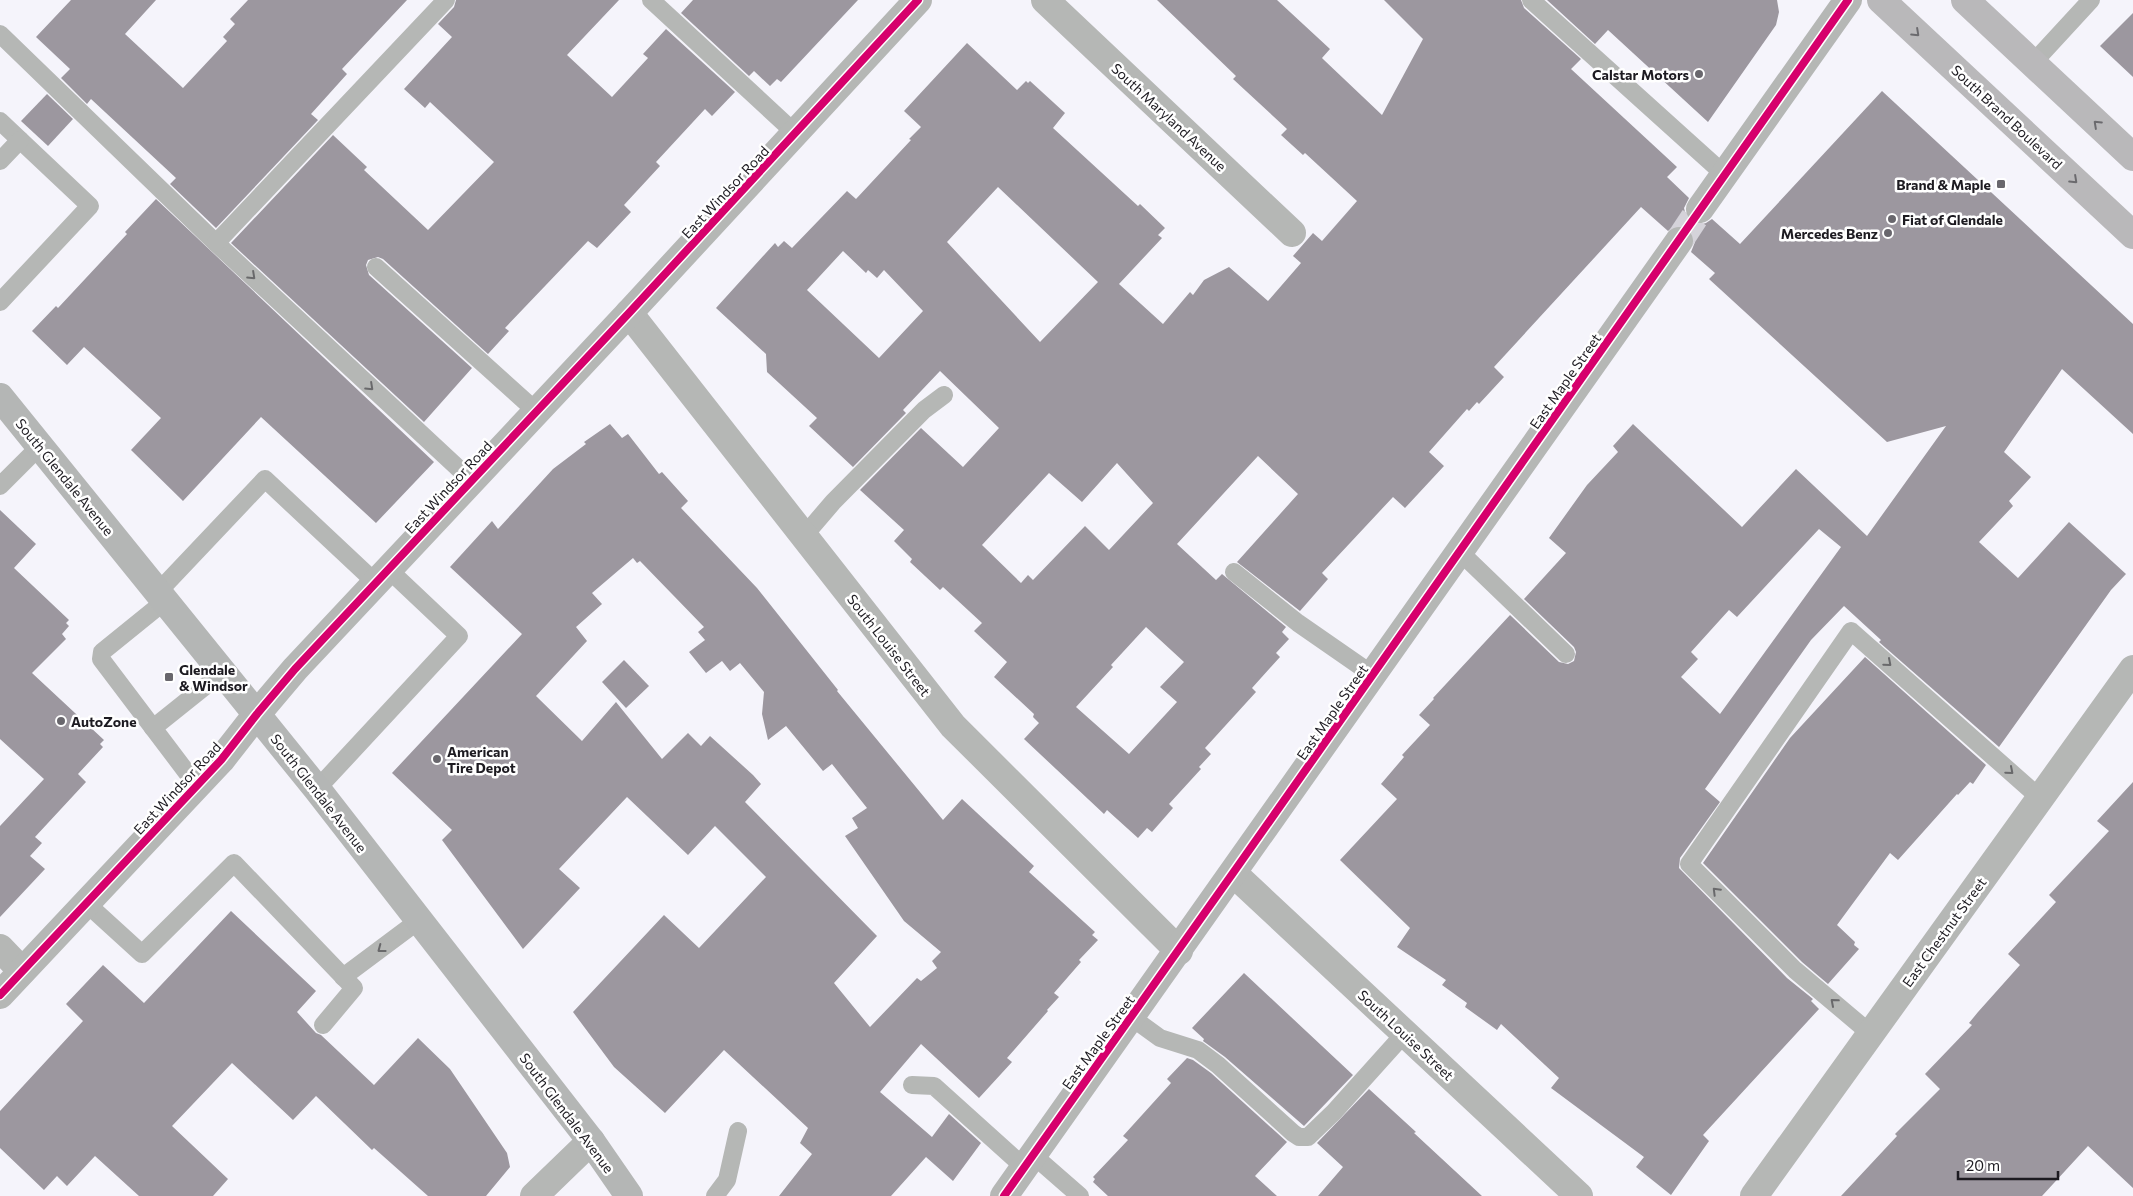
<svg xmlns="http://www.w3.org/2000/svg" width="2133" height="1196" font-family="Commissioner,sans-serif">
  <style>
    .building { fill: #9c979f; fill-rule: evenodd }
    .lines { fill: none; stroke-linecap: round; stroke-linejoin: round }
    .tertiary-tunnel { stroke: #d5d3da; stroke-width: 28; stroke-dasharray: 28 14; stroke-linecap: butt }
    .service { stroke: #b5b7b5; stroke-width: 18 }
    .minor { stroke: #b5b7b5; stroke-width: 28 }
    .tertiary { stroke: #b5b7b5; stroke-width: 28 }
    .secondary { stroke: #b4b6b5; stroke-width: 28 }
    .primary { stroke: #b9b8ba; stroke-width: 28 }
    .cycleway-casing { stroke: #fff; stroke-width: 11 }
    .cycleway { stroke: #d6006c; stroke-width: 8 }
    .oneway { stroke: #6b6a6e }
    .oneway2 { stroke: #69696b }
    .poi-dot { fill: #69676d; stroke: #fff; stroke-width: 2 }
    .labels { text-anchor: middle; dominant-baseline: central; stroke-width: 5; stroke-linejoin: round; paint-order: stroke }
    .poi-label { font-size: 14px; font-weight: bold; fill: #1d1b21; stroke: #fff; text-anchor: start }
    .street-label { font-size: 14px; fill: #1d1b21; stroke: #fff }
  </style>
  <rect width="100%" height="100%" fill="#f5f4fb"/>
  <g class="building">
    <polygon points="71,0 156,0 125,34 183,88 227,41 223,37 235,24 230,19 248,0 407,0 342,69 347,74 311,114 318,120 216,228 170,184 176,178 91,99 87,104 61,78 70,69 36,37"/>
    <polygon points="456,0 619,0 567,55 612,97 648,58 643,54 666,29 735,92 712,116 705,109 656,162 660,166 624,205 631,212 597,248 588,241 505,328 509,331 488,354 383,259 378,257 368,260 366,265 369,275 472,368 424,422 231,243 333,135 367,167 364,170 428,230 494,162 430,102 425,108 404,89 452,37 438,24 454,7"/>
    <polygon points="693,0 858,0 781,82 777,79 770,86 754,71 749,76 681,13"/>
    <path d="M1157 0H1277L1330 49 1322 58 1324 60 1382 115 1423 39 1384 0H1521L1524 8 1581 59 1571 69 1677 167 1667 177 1689 198 1684 208 1686 216 1691 221 1699 225 1706 223 1712 219 1740 244 1882 91 2133 324V434L2062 369 2004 452 2031 477 2009 501 2013 506 1979 542 2018 578 2069 522 2126 574 2111 590 1999 747 1879 642 1881 640 1844 606 1811 640 1705 789 1720 802 1680 858 1679 868 1787 978 1813 999 1811 1001 1819 1009 1703 1135 1709 1141 1671 1195 1636 1167 1644 1157 1551 1088 1559 1078 1501 1024 1497 1030 1465 1007 1467 1003 1442 985 1446 980 1397 947 1410 928 1340 860 1397 799 1381 784 1404 757 1402 755 1430 725 1419 715 1434 699 1433 698 1510 615 1559 662 1568 664 1574 661 1576 652 1574 647 1524 599 1566 553 1549 538 1587 485 1618 452 1613 446 1633 424 1742 527 1796 469 1867 536 1946 426 1887 442 1709 279 1715 273 1691 252 1695 242 1693 235 1688 229 1680 225 1673 227 1668 231 1641 207 1494 367 1504 377 1479 404 1477 402 1469 411 1467 409 1429 452 1444 466 1405 508 1393 497 1322 573 1328 579 1300 611 1237 562 1298 494 1258 456 1177 544 1216 580 1222 574 1286 627 1282 632 1289 639 1276 653 1280 657 1252 688 1256 692 1205 748 1211 754 1199 767 1201 769 1169 804 1173 808 1152 832 1147 828 1138 838 1107 810 1104 814 1024 739 1039 723 1033 717 1034 714 994 677 1007 662 974 631 982 623 943 587 940 590 910 562 912 559 894 541 904 530 860 490 921 428 963 467 999 428 940 371 903 410 906 413 853 467 809 426 817 418 767 372 766 354 716 308 775 243 778 247 784 241 792 248 847 191 856 199 911 140 909 139 921 127 904 111 967 43 1017 90 1026 81 1028 83 1030 81 1065 113 1053 128 1138 206 1140 204 1165 228 1158 235 1162 238 1119 284 1163 324 1190 292 1193 295 1204 280 1229 267 1268 301 1301 263 1293 256 1313 233 1322 241 1357 201 1305 153 1303 155 1281 135 1287 129 1233 79 1236 76ZM998 187 1098 282 1040 342 947 242ZM843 251 866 273 868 270 877 278 884 270 923 311 879 358 807 290ZM1117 463 1153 503 1109 550 1085 526 1033 580 1028 575 1021 583 982 545 1049 473 1082 502ZM1819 529 1841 547 1720 714 1681 677 1698 659 1691 652 1729 610 1737 617ZM1146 627 1184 662 1160 687 1177 702 1129 754 1076 707 1113 667 1111 665Z"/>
    <polygon points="1547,0 1777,0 1779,12 1776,25 1708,122 1608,30 1595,44"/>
    <polygon points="2133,13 2133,77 2100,46"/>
    <polygon points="47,94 73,119 48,146 21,121"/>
    <polygon points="156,199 434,462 376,523 261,417 183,501 131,450 161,418 84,347 67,365 32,331 56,306 58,308 127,234 125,232"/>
    <path d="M610 424 622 438 628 434 659 474 662 472 688 501 681 508 757 588 838 690 837 691 943 820 962 799 1034 866 1029 872 1095 932 1092 935 1098 940 1079 960 1081 962 1054 993 1059 997 1047 1010 1048 1011 1007 1058 1012 1062 979 1098 921 1044 880 1092 932 1137 949 1114 981 1143 953 1181 926 1157 891 1196H779L812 1154 800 1143 808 1128 724 1050 665 1113 614 1067 573 1012 664 915 699 948 766 877 715 826 688 855 627 797 559 869 580 888 523 949 442 840 452 830 392 773 522 634 450 567 492 521 498 529 553 469 586 444 584 442ZM633 558 637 563 640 561 704 627 698 632 705 640 689 652 706 673 722 661 730 671 740 663 764 692 762 714 768 740 786 726 823 771 832 764 867 808 852 818 858 828 845 836 904 921 941 952 932 961 937 968 921 981 917 978 870 1027 834 983 877 936 745 802 761 784 753 775 710 736 701 746 688 733 662 759 616 702 582 741 536 696 587 641 576 627 602 604 592 593Z"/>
    <polygon points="0,510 36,544 14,568 69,620 66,623 69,626 62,634 66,639 32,673 104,740 100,744 103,747 78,774 86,782 35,837 42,843 30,856 45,869 0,917 0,826 44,779 0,739"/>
    <polygon points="1865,657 1986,765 1973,784 1970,782 1958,795 1957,794 1898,860 1890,853 1837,925 1855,942 1854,945 1859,949 1828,984 1802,962 1703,863 1790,738"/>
    <polygon points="624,660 649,686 626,708 602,682"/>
    <polygon points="2133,782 2133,1188 2088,1146 2042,1196 1841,1196 1897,1136 1895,1134 1940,1089 1925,1074 1972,1025 1969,1023 1978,1012 2020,965 2008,954 2056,902 2049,895 2109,831 2097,821"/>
    <polygon points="231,911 316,991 297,1012 316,1033 321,1035 374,1085 418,1038 450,1069 507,1153 510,1167 486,1196 428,1196 374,1148 372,1150 316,1096 293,1120 232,1063 172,1126 228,1179 213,1196 139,1196 95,1156 67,1186 57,1176 44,1190 0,1148 0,1111 83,1021 66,1004 103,965 144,1003"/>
    <polygon points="1244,973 1353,1075 1304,1126 1225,1057 1203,1041 1204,1039 1192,1028"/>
    <polygon points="1187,1058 1193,1060 1211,1073 1287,1142 1255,1176 1277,1196 1108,1196 1093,1182 1095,1179 1093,1177 1128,1140 1123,1136 1171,1083 1167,1079"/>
    <polygon points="1369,1089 1416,1132 1414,1133 1482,1196 1318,1196 1343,1167 1317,1143"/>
  </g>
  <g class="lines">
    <polyline class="tertiary-tunnel" points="1679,241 1700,209"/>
    <g class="service">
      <polyline points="651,0 795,133"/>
      <polyline points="1531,0 1725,175"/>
      <polyline points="0,34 216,243 472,481"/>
      <polyline points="2033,63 2091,0"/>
      <polyline points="0,121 90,206 0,302"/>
      <polyline points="0,161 20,140"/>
      <polyline points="216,243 446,0"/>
      <polyline points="376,267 537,412"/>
      <polyline points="0,486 40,446"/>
      <polyline points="804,536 833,502 924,410 944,395"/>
      <polyline points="1460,552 1566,654"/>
      <polyline points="1234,572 1298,623 1373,675"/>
      <polyline points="158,592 265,479 376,583"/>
      <polyline points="165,601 102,652 101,659 197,786"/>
      <polyline points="153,728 223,672"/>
      <polyline points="317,789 459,636 388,569"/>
      <polyline points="86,903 142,954 234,863 354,988 323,1025"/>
      <polyline points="343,977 418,921"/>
      <polyline points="1131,1017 1160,1038 1198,1050 1218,1065 1293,1133 1299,1137 1308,1137 1334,1112 1405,1033"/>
      <polyline points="1871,1034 1795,970 1689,864 1851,631 2040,798"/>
      <polyline points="912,1085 934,1086 1024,1167"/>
      <polyline points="1033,1155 1080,1196"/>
      <polyline points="715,1196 727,1180 738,1131"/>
    </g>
    <g class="minor">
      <polyline points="1045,0 1292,233"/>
      <polyline points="629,313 953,726 1179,951"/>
      <polyline points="0,948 22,971"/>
      <polyline points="0,995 221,760 257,714 295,669 629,313 918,0"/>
      <polyline points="534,1196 591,1141"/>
      <polyline points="1754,1196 2133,669"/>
    </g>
    <g class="tertiary">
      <polyline points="1700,209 1848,0"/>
      <polyline points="1233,873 1579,1196"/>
      <polyline points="1004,1196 1679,241"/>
    </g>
    <polyline class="secondary" points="0,397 317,789 591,1141 629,1196"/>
    <g class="primary">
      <polyline points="1881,0 2133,235"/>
      <polyline points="1965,0 2133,157"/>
    </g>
    <defs>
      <g id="cycleway">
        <polyline points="0,995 221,760 257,714 295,669 629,313 918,0"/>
        <polyline points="1004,1196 1233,873 1848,0"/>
      </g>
    </defs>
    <use href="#cycleway" class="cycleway-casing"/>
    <use href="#cycleway" class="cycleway"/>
  </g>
  <defs><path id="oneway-chevron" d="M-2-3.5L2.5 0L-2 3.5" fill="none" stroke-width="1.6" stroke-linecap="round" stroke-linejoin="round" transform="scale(1.25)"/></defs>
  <g class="oneway">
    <use href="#oneway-chevron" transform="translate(1916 33) rotate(43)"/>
    <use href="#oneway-chevron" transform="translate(2097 124) rotate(-137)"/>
    <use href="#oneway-chevron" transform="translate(2074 180) rotate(43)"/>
  </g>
  <g class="oneway2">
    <use href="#oneway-chevron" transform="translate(252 276) rotate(43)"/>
    <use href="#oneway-chevron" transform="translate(370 387) rotate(43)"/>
    <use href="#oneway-chevron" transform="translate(1888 663) rotate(41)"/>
    <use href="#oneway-chevron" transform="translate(2010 771) rotate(41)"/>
    <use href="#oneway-chevron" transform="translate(1716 891) rotate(-135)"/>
    <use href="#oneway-chevron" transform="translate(381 949) rotate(143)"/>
    <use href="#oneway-chevron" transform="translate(1834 1002) rotate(-139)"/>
  </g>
  <g class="poi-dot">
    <circle cx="1699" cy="74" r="5"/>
    <rect x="1996" y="179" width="10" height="10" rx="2.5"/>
    <circle cx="1892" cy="219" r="5"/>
    <circle cx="1888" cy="233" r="5"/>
    <rect x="164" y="672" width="10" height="10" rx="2.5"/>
    <circle cx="61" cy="721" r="5"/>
    <circle cx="437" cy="759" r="5"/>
  </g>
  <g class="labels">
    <g class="poi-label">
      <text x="1689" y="74" text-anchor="end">Calstar Motors</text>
      <text x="1991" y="184" text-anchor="end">Brand &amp; Maple</text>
      <text x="1902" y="219">Fiat of Glendale</text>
      <text x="1878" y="233" text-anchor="end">Mercedes Benz</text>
      <text x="179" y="669">Glendale<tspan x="179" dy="16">&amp; Windsor</tspan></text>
      <text x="71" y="721">AutoZone</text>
      <text x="447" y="751">American<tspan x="447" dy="16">Tire Depot</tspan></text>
    </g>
    <g class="street-label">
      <text transform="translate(1169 117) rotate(43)">South Maryland Avenue</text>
      <text transform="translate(2007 117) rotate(43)">South Brand Boulevard</text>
      <text transform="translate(725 192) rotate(-47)">East Windsor Road</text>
      <text transform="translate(1565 381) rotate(-55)">East Maple Street</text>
      <text transform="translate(65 477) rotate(51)">South Glendale Avenue</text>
      <text transform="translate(448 487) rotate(-47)">East Windsor Road</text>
      <text transform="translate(889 645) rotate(52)">South Louise Street</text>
      <text transform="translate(1332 712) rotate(-55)">East Maple Street</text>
      <text transform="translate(177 788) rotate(-47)">East Windsor Road</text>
      <text transform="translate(319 793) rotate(52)">South Glendale Avenue</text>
      <text transform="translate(1944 932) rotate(-54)">East Chestnut Street</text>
      <text transform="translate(1406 1035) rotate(43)">South Louise Street</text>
      <text transform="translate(1098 1042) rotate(-54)">East Maple Street</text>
      <text transform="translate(567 1113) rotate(53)">South Glendale Avenue</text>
    </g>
  </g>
  <path d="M1958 1171v8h100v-8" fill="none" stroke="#1d1b21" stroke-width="2.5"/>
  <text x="1966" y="1171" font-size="15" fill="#1d1b21" stroke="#ffffff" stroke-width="4" paint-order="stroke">20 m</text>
</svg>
